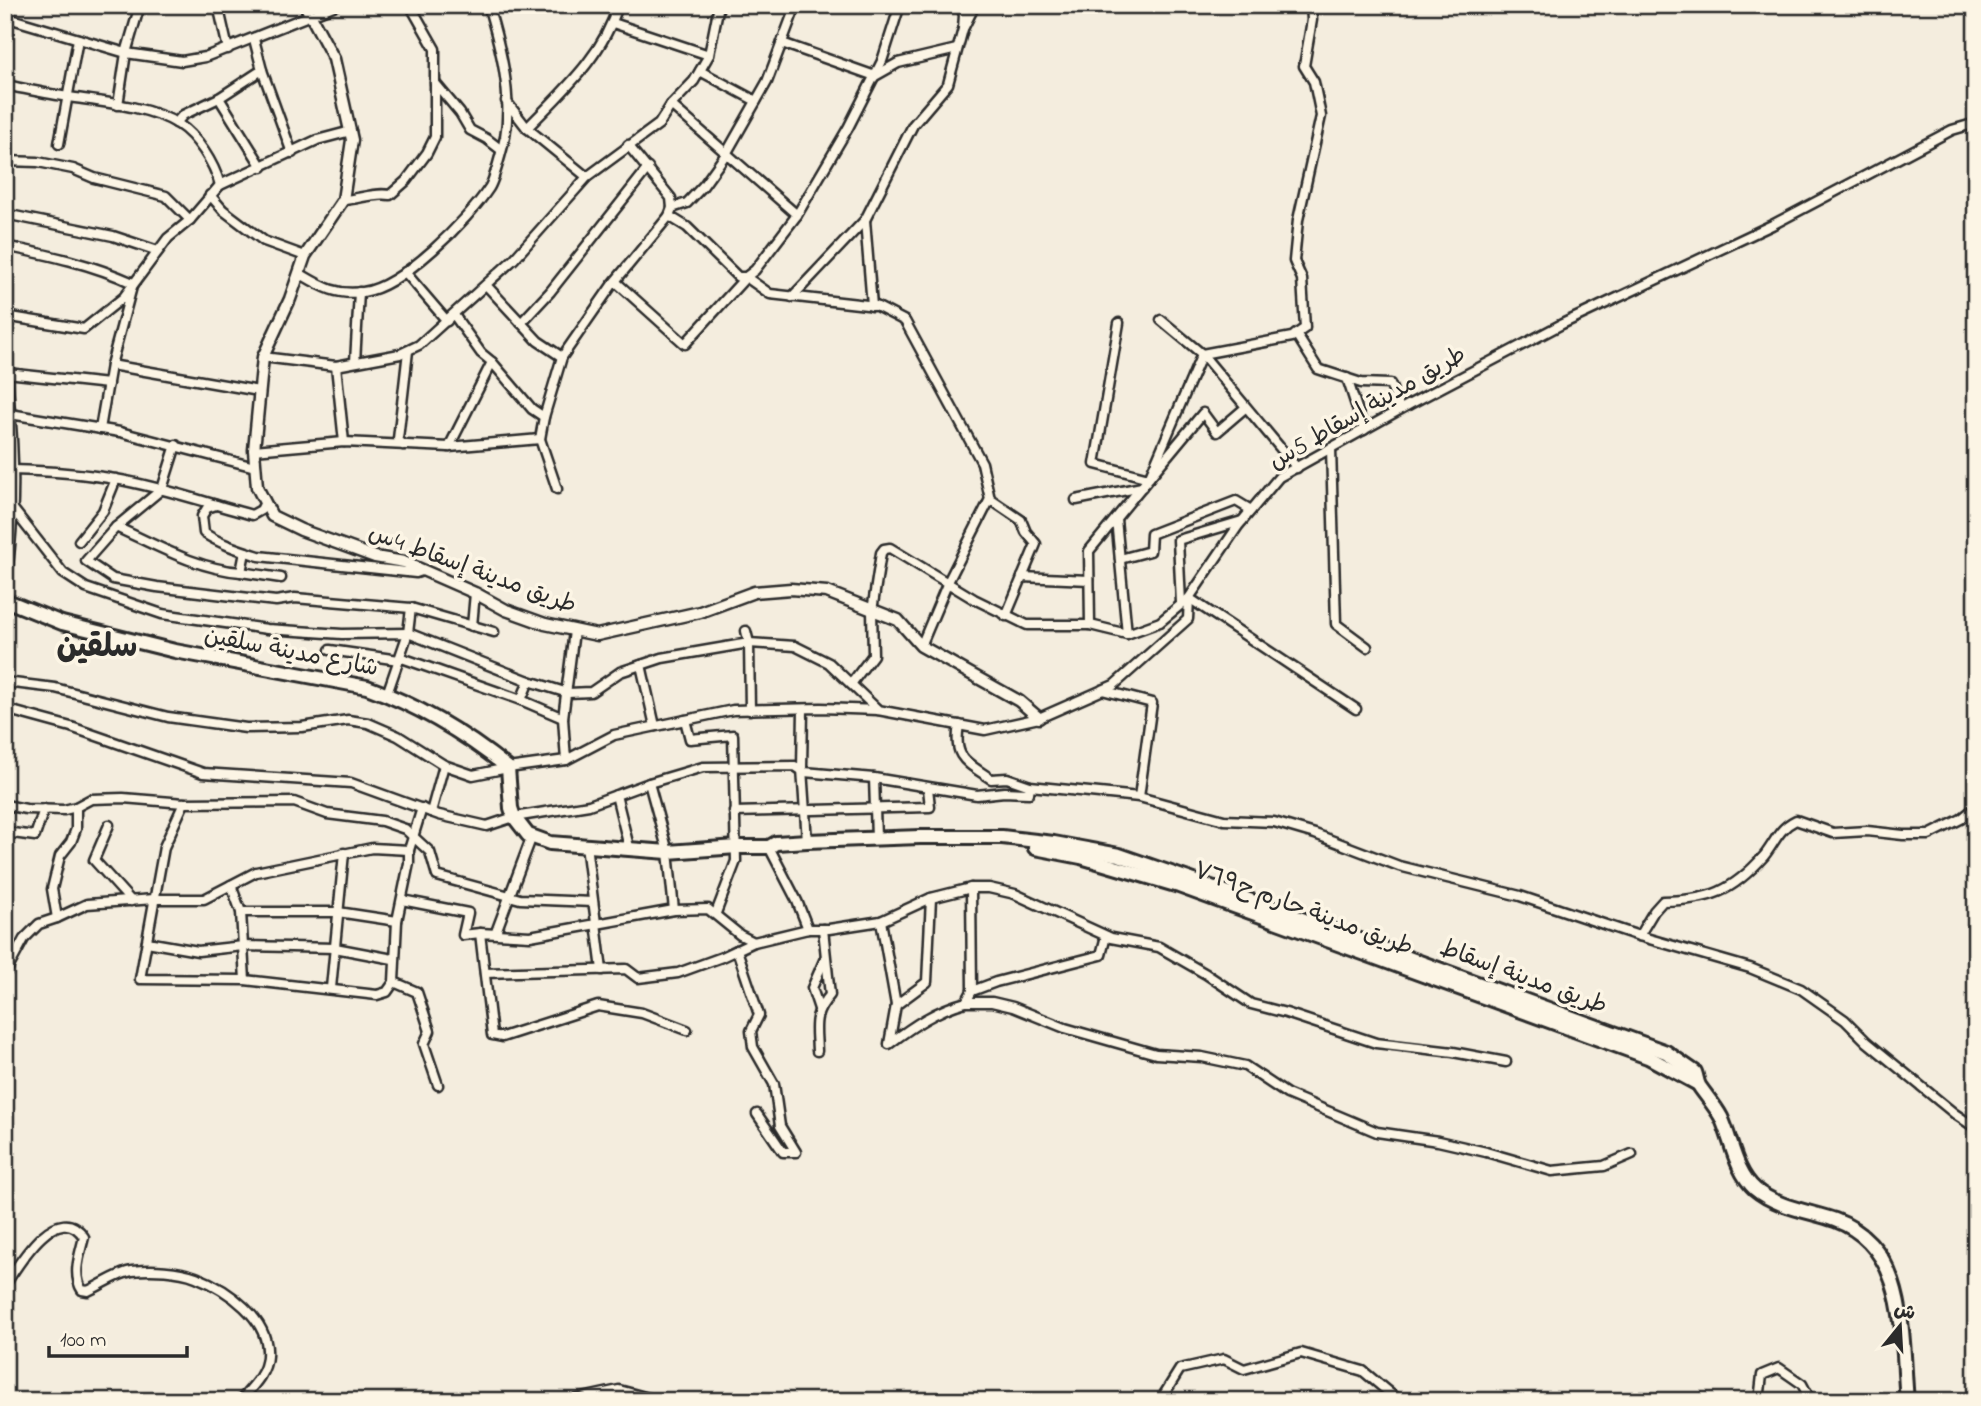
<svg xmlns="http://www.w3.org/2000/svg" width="1981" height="1406" font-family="'Indie Flower','Playpen Sans Arabic',sans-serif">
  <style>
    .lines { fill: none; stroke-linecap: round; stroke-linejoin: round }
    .minor-casing { stroke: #2b2b2b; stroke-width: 13 }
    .tertiary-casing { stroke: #2b2b2b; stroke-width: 15 }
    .primary-casing { stroke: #2b2b2b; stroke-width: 18 }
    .minor { stroke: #fcf5e5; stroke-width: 8 }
    .tertiary { stroke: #fcf5e5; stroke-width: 10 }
    .primary { stroke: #fcf5e5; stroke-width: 12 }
    .labels { text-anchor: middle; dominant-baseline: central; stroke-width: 7; stroke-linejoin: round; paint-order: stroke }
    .street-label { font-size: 24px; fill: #2b2b2b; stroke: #fcf5e5 }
    .district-label { font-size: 32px; font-weight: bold; fill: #2b2b2b; stroke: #fcf5e5 }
  </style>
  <rect width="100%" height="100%" fill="#f4edde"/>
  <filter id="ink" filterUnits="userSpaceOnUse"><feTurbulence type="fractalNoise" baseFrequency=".0143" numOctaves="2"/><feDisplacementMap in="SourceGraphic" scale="14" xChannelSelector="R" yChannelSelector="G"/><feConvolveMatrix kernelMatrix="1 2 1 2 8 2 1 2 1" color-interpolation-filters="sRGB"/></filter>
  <g filter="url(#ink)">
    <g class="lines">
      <defs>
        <g id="minor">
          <polyline points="218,5 228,49"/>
          <polyline points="5,17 126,53 182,61 205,57 336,5"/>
          <polyline points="613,23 709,55"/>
          <polyline points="964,27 975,5"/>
          <polyline points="254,39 262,70 292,153"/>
          <polyline points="782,43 875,76 898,63 957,49"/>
          <polyline points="700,71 756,101"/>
          <polyline points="435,83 460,113 470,130 487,139 500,149"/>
          <path d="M5 85C26 89 47 94 69 97 102 102 149 106 178 124 197 136 214 163 220 185"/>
          <polyline points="219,98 262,167"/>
          <polyline points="506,101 527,128 587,177"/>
          <polyline points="118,105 126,53 140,5"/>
          <polyline points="671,105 797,215"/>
          <polyline points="176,123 183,115 219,98 262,70"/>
          <path d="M527 128C562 92 604 55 618 5"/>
          <polyline points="59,144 78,39"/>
          <polyline points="5,161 38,162 73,169 94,178 166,196 190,220"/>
          <polyline points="210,195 223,210 264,241 305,256"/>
          <path d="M343 200C360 199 374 192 390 195L406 181 427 153 435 137V49L410 5"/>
          <polyline points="672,208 687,203 703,186 726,154 767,82 796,5"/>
          <polyline points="5,214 113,236 158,251"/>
          <polyline points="669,216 687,227 738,277 746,277 755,270 797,215 848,128 882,61 900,5"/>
          <polyline points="865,220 872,306"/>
          <path d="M5 246C49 255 92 264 133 283L111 365 259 391"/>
          <polyline points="405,272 447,321"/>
          <path d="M299 273C321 286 336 296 363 292 402 287 468 220 489 188 494 181 503 146 505 137 513 94 500 46 488 5"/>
          <polyline points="616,282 685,344 746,277 770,294 876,306 905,321 982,463 990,499 948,582 921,646"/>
          <polyline points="486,285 538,341 562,357"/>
          <polyline points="792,297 865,220 913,125 948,84 963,29 964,15 960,5"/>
          <polyline points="454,315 481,353 492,362 532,409 544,417"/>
          <polyline points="5,316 84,329 124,297 168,238 190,220 220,185 317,140 351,131"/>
          <polyline points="1161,320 1202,354 1297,468"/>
          <polyline points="521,323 550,292 648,168"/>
          <polyline points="1119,323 1095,464 1149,478 1203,413 1217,432 1245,408"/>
          <polyline points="1296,334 1318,369 1361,383 1390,384 1400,409"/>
          <path d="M5 355C10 409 16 465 12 519 11 543 8 567 5 590"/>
          <polyline points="263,357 336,366 400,354 419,345 514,259 587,177 659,124 671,105 694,81 709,55 719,5"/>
          <polyline points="355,362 359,292"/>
          <polyline points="336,366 344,442"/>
          <polyline points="7,373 108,384"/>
          <polyline points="1347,378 1364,430"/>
          <polyline points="10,414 120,432 255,467"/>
          <polyline points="100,429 111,365"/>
          <polyline points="176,445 162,489 116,527 86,561 113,579 157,587 258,599 276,601 295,598 411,608 494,632"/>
          <polyline points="403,445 398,439 408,351"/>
          <polyline points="449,447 492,362"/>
          <polyline points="1331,448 1336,624 1367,647"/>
          <polyline points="254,450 344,442 449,447 540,439"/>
          <path d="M12 470C47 471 81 473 115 479 162 487 207 503 252 515L261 510 264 504"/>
          <polyline points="557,489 540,439 544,417 562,357 612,285 669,216 672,208 671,198 628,145"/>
          <polyline points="990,499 1021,520 1026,532 1036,544 1006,616"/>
          <polyline points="1076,500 1142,487"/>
          <path d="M216 505 207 508 202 516 204 533C220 544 240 550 259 556L416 573 422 571"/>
          <polyline points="13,509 63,573 86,588 162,614 267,629 342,634 408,633 529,681 568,693 591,692 620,672 662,658 749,643 795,646 829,663 878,710"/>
          <polyline points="1116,519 1127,634"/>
          <path d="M116 527C156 545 197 569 241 572L245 552"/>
          <polyline points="79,541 103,511 116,479"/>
          <polyline points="1120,559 1150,551 1151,534 1236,501 1251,510"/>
          <polyline points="241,572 281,578"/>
          <polyline points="1022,577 1089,580"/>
          <polyline points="1181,603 1178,540 1242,521"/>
          <polyline points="1090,625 1089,551 1149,478 1202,354 1292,337 1305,328 1302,279 1294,261 1298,220 1321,116 1314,82 1304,66 1312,20 1311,5"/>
          <polyline points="472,626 475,593"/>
          <polyline points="746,631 749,643 750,710"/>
          <polyline points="330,650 399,660 402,658 521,700 563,718"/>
          <polyline points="641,665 655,726"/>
          <polyline points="5,682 55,688 168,717 246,728 302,727 348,720 368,723 398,736 444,765 473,775 508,768 566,760 614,735 733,710 821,708 878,710 985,730 1039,718 1114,685 1188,619 1189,598 1238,526 1279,477 1410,404 1562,324 1772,225 1952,130 1976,123"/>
          <polyline points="851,684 873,655 872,611 881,553 884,549 890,548 974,599 1027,625 1090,625 1127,634 1160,622 1189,598 1356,709"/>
          <polyline points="1102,690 1152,703 1139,797"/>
          <polyline points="387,694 408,633 411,608"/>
          <polyline points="521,700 529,681"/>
          <polyline points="5,709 71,727 203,773 351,783 439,815 487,826 514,817 589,805 649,783 703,767 795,766 804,772 874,778 977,795 1004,792 1029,793 1030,786"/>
          <polyline points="803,709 802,769 807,841"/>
          <polyline points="685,720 690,739 733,735 736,861 716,913"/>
          <path d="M959 725C953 758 965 761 991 779L1007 778 1030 786 1139 797 1224 820 1274 822 1315 834 1399 866 1520 896 1639 936 1750 968 1801 989 1845 1020 1867 1042 1955 1114 1976 1128"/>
          <polyline points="566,760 563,718 574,631"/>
          <polyline points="874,778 876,838"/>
          <polyline points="649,783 668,852 674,910"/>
          <polyline points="616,795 629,847"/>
          <polyline points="184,803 164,847 140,979 245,980 377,995 387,992 394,982"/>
          <polyline points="5,805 26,809 64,810 76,807 91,799 123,798 184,803 294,802 327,814 382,821 405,829 430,852 437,876 520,899 593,902"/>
          <polyline points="422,808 409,850 409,863 397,921 394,982 417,992 430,1031 424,1044 438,1085"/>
          <polyline points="431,812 444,765"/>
          <polyline points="734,812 930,807 928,788"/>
          <polyline points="109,825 94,860 131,901"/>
          <polyline points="5,832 35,836 44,809"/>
          <polyline points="586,845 602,970"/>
          <polyline points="769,847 797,901 808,929"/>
          <polyline points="231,885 241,912 245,980"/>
          <polyline points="971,888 972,991"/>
          <path d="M931 898 927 982 896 1005 889 1044C913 1026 936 1010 966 1002L972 991 996 982 1101 955 1106 936"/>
          <polyline points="402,900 468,913 463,935 480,933"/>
          <polyline points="241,912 338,912 397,921"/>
          <polyline points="57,918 52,889 60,856 71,842 76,829 76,807"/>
          <polyline points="881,921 896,1005"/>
          <polyline points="496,932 532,836"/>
          <path d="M1639 936 1654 911 1663 901C1710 900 1732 892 1764 856 1776 841 1778 829 1796 820L1833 833 1867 831 1903 835H1929L1961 819 1976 807"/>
          <polyline points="147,942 198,951 243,946 335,948 393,959"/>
          <polyline points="737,950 759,1015 751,1031 753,1047 774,1084 780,1126 796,1152 783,1152 757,1114"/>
          <polyline points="485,973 626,969 638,978 678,973 722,957 754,942"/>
          <polyline points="5,974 24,939 39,924 57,918 87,904 154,899 204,899 256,872 372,848 409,850"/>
          <polyline points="331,988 344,853"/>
          <polyline points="966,1002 992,1002 1013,1007 1065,1028 1156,1054 1202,1057 1245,1066 1287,1094 1377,1132 1438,1141 1486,1152 1552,1171 1604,1166 1632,1154"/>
          <polyline points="819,1009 812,988 825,958"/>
          <polyline points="687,1030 642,1013 598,1006 502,1037 492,1035 480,933 530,936 674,910 708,909 740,935 754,942 808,929 829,929 881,921 931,898 971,888 989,888 1015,894 1111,938 1159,947 1206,974 1251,1004 1286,1013 1376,1043 1453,1052 1506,1062"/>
          <path d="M817 1051C816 1024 812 1016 830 995L823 929"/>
          <path d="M5 1285C19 1263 58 1198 84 1237 80 1254 72 1274 82 1290L88 1291C102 1285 118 1273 132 1271 152 1269 178 1270 196 1277 227 1289 270 1319 267 1356 266 1375 251 1388 240 1401"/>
          <polyline points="568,1401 619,1390 660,1401"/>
          <polyline points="1160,1401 1180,1369 1224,1359 1244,1369 1301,1353 1363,1371 1399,1401"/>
          <polyline points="1759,1401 1762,1375 1779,1368 1802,1384 1811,1401"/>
        </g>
        <polyline id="tertiary" points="305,5 334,59 352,140 343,200 305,256 290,299 263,357 254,450 257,487 272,516 301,530 375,557 404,562 475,593 506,610 545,624 597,635 700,612 754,592 791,589 827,592 898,620 921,646 1019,701 1039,718"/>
        <g id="primary">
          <path d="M5 600 62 623 175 651 367 687C417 705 467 735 508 768L511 808 514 817 528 835 550 843 668 852 737 847H769L776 843 807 841 920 837H1002L1054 843 1119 855 1266 906 1666 1052 1695 1072C1697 1077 1697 1083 1700 1087 1707 1097 1715 1106 1721 1117 1732 1141 1735 1171 1755 1189 1776 1207 1809 1211 1835 1220 1909 1247 1901 1336 1907 1401"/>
          <polyline points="1035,848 1081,857 1179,886 1648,1057 1698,1084"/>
        </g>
      </defs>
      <use href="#minor" class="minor-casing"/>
      <use href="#tertiary" class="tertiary-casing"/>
      <use href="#primary" class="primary-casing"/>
      <use href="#minor" class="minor"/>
      <use href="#tertiary" class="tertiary"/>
      <use href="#primary" class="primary"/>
    </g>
  </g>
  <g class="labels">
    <g class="street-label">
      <text transform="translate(1368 409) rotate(-30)">طريق مدينة إسقاط 5س</text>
      <text transform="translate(472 570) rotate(20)">طريق مدينة إسقاط 4س</text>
      <text transform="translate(291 653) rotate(11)">شارع مدينة سلقين</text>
      <text transform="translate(1303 910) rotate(20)">طريق مدينة حارم ح٧٦٩</text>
      <text transform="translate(1523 978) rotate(20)">طريق مدينة إسقاط</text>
    </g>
    <g class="district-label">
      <text x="97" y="648">سلقين</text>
    </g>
  </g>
  <rect width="1981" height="1406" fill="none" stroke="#fcf5e5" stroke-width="28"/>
  <rect x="14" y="14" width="1953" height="1378" fill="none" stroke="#2b2b2b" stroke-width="2.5" filter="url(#ink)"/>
  <g transform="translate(1900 1326) rotate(18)" stroke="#fcf5e5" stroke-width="5" paint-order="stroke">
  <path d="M0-5L12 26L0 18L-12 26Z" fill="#2b2b2b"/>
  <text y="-10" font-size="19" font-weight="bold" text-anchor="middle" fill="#2b2b2b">ش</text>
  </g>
  <path d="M49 1346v10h138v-10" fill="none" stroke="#2b2b2b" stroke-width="3.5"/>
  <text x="60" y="1346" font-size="21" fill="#2b2b2b" stroke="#fcf5e5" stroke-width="5" paint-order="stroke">100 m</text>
</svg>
